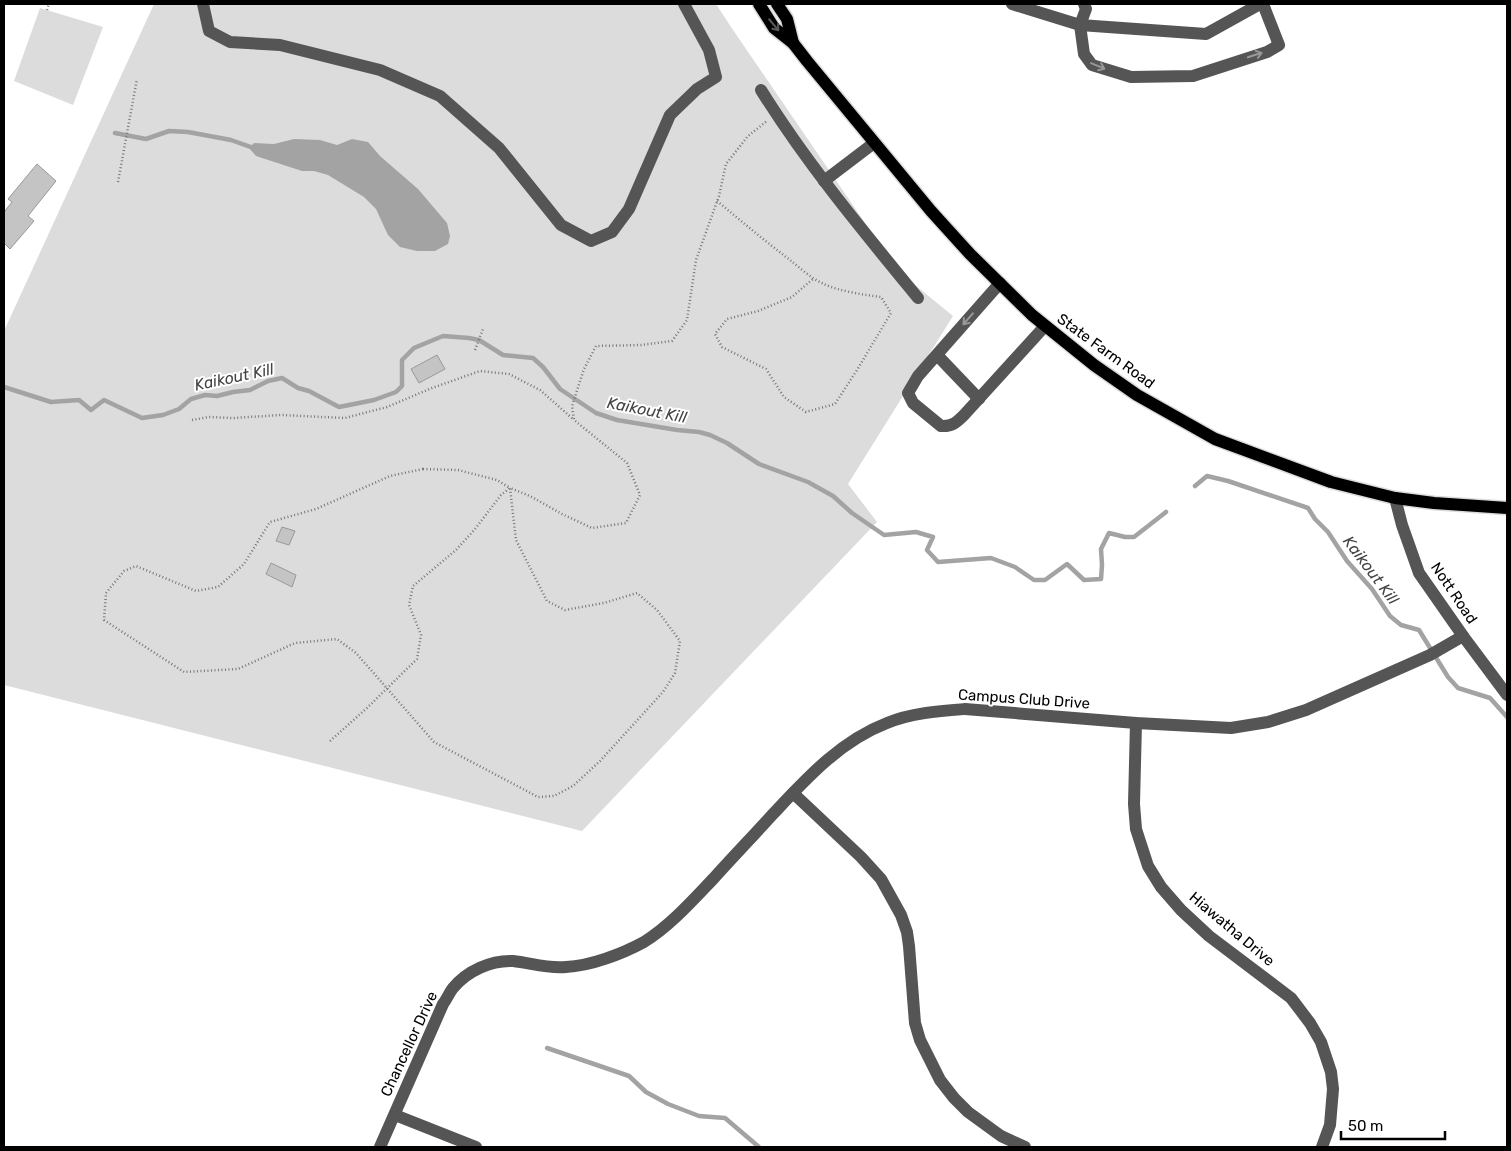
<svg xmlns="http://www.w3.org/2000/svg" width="1511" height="1151" font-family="Rubik,sans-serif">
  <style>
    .green { fill: #dcdcdc }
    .water { fill: #a3a3a3 }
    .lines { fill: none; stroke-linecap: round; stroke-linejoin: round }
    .stream { stroke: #a3a3a3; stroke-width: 4.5 }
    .building { fill: #c4c4c4; stroke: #999 }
    .major-casing { stroke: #dbdbdb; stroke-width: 15 }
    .path { stroke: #777; stroke-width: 2.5; stroke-dasharray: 1 2.5; stroke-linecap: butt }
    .minor { stroke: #555; stroke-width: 12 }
    .major { stroke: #000; stroke-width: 12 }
    .oneway { stroke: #595959 }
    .oneway2 { stroke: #999 }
    .labels { text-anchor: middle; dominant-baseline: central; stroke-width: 4; stroke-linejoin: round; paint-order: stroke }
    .street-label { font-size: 15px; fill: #000; stroke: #fff }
    .water-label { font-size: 16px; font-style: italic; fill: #444; stroke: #fff }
  </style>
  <rect width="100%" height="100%" fill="#fff"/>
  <g class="green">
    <polygon points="154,4 716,4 731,27 898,271 953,316 848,484 877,522 582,831 4,685 4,331"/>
    <polygon points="40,8 103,27 73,105 14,81"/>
  </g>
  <polygon class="water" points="294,139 320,140 337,145 352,139 368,142 380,156 418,189 447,223 450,236 448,244 435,251 417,251 400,247 388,235 376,209 364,197 328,175 314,171 302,171 256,156 249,148 254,143 274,144"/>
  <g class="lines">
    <g class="stream">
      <polyline points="115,133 146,139 169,131 188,132 231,140 256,149"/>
      <polyline points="4,387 51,402 79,400 91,410 104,400 142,418 163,415 179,409 191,399 205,395 217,396 233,392 250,390 268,381 282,378 298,388 309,391 339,407 374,400 396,392 402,386 402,360 414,348 443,336 469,338 479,340 503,355 533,358 543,367 560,389 596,413 617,420 677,430 699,432 710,435 727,443 759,464 808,482 833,496 852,513 884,535 916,532 933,537 927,550 938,562 991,558 1015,567 1034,580 1045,580 1067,564 1084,580 1101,579 1102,565 1101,549 1109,533 1125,537 1134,537 1166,512"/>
      <polyline points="1195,486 1207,476 1228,481 1308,508 1315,519 1328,532 1347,561 1372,589 1390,616 1401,625 1419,630 1448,677 1458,688 1490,698 1507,717"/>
      <polyline points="547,1048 629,1076 646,1092 668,1104 699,1116 725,1118 759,1147"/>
    </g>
  </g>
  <g class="building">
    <polygon points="37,164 56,181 28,216 34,221 10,249 4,243 4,212 12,202 8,199"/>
    <polygon points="437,355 445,369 419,383 411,369"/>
    <polygon points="282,527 295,531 289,545 276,541"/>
    <polygon points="271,563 296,575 292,587 266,574"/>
  </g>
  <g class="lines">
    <defs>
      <g id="major">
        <polyline points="759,4 774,28 793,43 807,61 931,211 970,254 1032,315 1094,365 1137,395 1215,439 1331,482 1395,498 1434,503 1507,508"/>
        <polyline points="777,4 787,19 793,43"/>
      </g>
    </defs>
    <use href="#major" class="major-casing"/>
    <g class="path">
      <polyline points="47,10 49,4"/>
      <polyline points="118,182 137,79"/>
      <path d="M717 201C741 221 765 241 790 260 800 268 812 279 824 284 838 291 865 295 881 297L891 313 857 370 835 404 806 412 784 397 766 369 722 347 715 334 727 319 758 311 792 297 814 278"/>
      <polyline points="475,350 483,329"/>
      <polyline points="192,420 209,417 233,418 281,415 345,418 387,407 432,388 480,371 509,374 540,390 573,419"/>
      <polygon points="423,469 458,470 497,480 510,488 516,540 547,601 565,610 604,603 637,593 657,610 680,641 675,673 663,692 600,761 573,786 554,796 538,797 434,742 356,653 337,639 295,643 238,669 184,672 104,620 106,593 124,571 136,566 196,591 218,587 244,564 270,522 316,509 390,476"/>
      <polyline points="330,741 367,708 417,659 421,635 409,605 413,586 456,550 475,529 501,495 510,488 530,496 562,514 592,528 626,523 640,495 627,463 574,420 572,406 584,369 596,346 641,345 672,341 687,320 696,260 719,196 726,164 748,136 767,121"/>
    </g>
    <g class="minor">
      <polyline points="203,4 209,31 230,42 280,45 380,70 440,96 499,148 561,225 591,241 612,232 629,209 670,115 697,89 716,77 709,50 684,4"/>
      <polyline points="1012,4 1080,25 1206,34 1260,4"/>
      <polyline points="1084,4 1086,9 1080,25 1084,54 1092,65 1131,77 1193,76 1267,52 1279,45 1263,4"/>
      <path d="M761 90C807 164 863 231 918 298"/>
      <polyline points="824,181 874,143"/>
      <path d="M1000 283 918 376 908 393 913 403 941 426C952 427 957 422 964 415L1045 326"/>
      <polyline points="937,355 979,399"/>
      <polyline points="1395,498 1402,525 1419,573 1463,636 1507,695"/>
      <polyline points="1136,723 1134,804 1136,829 1148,866 1161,887 1181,910 1209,936 1291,998 1310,1023 1321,1042 1331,1072 1333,1089 1330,1125 1322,1147"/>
      <polyline points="793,793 861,857 881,879 901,915 907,932 909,946 915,1023 920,1040 940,1080 954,1098 968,1112 1001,1136 1025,1147"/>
      <polyline points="395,1115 476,1147"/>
      <path d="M380 1147 443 1004C447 999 449 993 453 988 467 971 491 960 513 961 531 963 548 969 566 967 590 966 622 954 644 942 670 926 693 900 714 878 733 857 753 836 773 814 806 779 840 741 887 723 911 713 939 711 965 709L1136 723 1231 728 1268 722 1306 710 1430 655 1463 636"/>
    </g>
    <use href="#major" class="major"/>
  </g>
  <defs><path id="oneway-shaft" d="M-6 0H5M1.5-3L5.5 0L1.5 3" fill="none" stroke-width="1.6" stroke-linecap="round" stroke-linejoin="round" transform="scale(1.25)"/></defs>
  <use class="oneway" href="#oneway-shaft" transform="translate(774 25) rotate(50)"/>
  <g class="oneway2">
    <use href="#oneway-shaft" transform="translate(1255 55) rotate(-18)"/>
    <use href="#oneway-shaft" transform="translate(1098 66) rotate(23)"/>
    <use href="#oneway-shaft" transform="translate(968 319) rotate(131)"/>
  </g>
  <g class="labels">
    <g class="street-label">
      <text transform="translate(1106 351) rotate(36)">State Farm Road</text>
      <text transform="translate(1454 593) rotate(56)">Nott Road</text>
      <text transform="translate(1024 699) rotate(4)">Campus Club Drive</text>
      <text transform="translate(1232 929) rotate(40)">Hiawatha Drive</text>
      <text transform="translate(409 1044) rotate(-65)">Chancellor Drive</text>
    </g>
    <g class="water-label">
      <text transform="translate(234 377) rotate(-12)">Kaikout Kill</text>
      <text transform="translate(647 410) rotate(11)">Kaikout Kill</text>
      <text transform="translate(1371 570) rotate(53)">Kaikout Kill</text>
    </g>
  </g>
  <rect width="1511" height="1151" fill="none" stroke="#000000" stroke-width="10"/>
  <path d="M1341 1131v8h104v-8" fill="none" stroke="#000000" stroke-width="2.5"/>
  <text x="1348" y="1131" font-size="15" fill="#000000" stroke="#ffffff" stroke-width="4" paint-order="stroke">50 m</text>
</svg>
